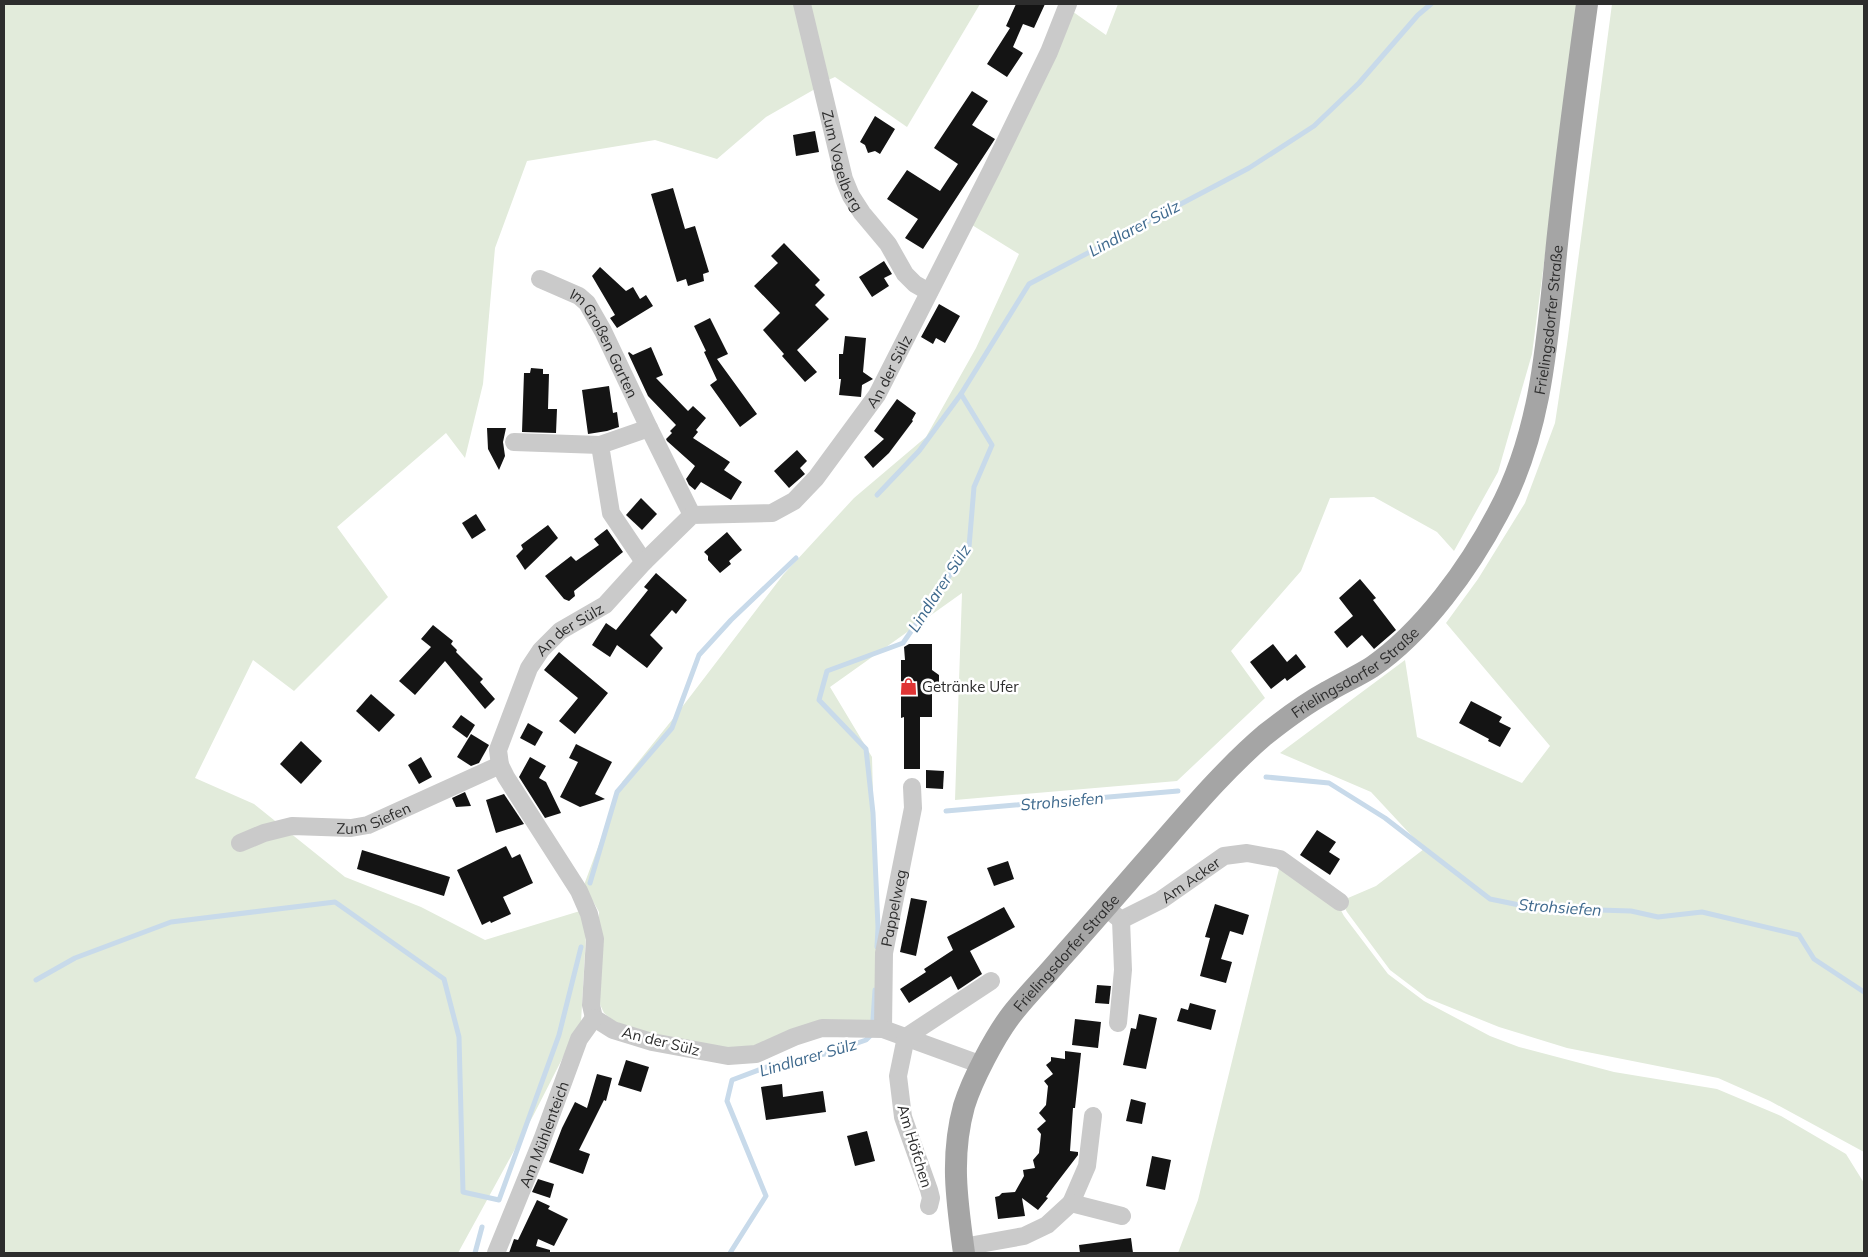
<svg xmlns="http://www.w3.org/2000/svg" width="1868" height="1257" font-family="Mulish,sans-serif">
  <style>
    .green { fill: #e2ebdb }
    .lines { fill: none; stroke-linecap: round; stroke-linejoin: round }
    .stream { stroke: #c8daea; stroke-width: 5 }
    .building { fill: #141414 }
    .minor { stroke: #cacaca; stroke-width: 18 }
    .major { stroke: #a5a5a5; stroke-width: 22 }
    .labels { text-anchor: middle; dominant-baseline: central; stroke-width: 5; stroke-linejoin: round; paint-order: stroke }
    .street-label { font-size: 15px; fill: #2d2d2d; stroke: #fff }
    .poi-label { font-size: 15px; fill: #2d2d2d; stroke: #fff; text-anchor: start }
    .water-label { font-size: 16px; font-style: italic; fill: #3e698d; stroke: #fff }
  </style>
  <rect width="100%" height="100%" fill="#fff"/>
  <g class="green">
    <polygon points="4,4 799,4 822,85 766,117 717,159 655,140 527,161 495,248 483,384 465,458 446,433 337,527 388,597 294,691 253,660 195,778 254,804 345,877 421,907 485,940 580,911 586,936 581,1022 533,1116 458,1253 4,1253"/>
    <polygon points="805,4 980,4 907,127 835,77 826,81"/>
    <polygon points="1118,4 1578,4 1532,354 1498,472 1454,551 1437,532 1374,497 1330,498 1301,571 1231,651 1265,698 1177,781 955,800 962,593 830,687 872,757 879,1023 756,1049 729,1054 654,1038 614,1021 604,1013 597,998 599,912 584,885 622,782 676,715 783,575 854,498 926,437 976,348 1019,254 972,225 1069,9 1106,35"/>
    <polygon points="1612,4 1864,4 1864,1152 1770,1101 1718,1078 1567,1048 1499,1027 1427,998 1390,970 1347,912 1341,901 1376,886 1424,849 1371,792 1280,753 1405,660 1417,737 1522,783 1550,746 1446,623 1478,579 1525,503 1555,423 1567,344"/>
    <polygon points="1280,865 1338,905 1344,916 1388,974 1424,1001 1490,1036 1519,1047 1614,1072 1717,1089 1781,1116 1846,1154 1864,1183 1864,1253 1178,1253 1198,1200"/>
  </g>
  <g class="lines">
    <g class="stream">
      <polyline points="877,495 919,451 961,394"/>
      <polyline points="1266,777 1329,783 1385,818 1490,899 1534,908 1631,911 1658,917 1702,912 1799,935 1814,959 1864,992"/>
      <polyline points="946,811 1178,791"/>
      <polyline points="590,883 617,792 672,728 699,655 731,620 796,558"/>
      <polyline points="877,947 878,927 873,813 866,749 819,700 827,671 903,643 969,547 974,487 992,445 961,394 1029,284 1249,168 1314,126 1359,83 1418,15 1431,4"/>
      <polyline points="36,980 75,958 171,922 335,902 444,979 459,1037 463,1192 499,1200 559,1035 581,947"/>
      <polyline points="475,1253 482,1227"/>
      <polyline points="730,1253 766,1196 727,1101 732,1080 772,1065 829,1053 866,1040 872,1034 875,990"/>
    </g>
  </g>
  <g class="building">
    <polygon points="1016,4 1045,4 1034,28 1023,24 1013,47 1023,53 1007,77 987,64 1010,28 1006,26"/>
    <polygon points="972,91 988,101 972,125 995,139 923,249 905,238 918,219 887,199 907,170 940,191 958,164 934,148"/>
    <polygon points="875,116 895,129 880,154 875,151 868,153 865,145 860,142"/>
    <polygon points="815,131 819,152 796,156 793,135"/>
    <polygon points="673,188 685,229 695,226 709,272 703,274 704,281 688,286 686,279 677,282 651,194"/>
    <polygon points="784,243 820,280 815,285 825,295 815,305 829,319 797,350 817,372 805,382 782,356 784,354 763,330 780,313 754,286 778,263 771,256"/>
    <polygon points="884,261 892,274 884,278 889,286 872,297 859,277"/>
    <polygon points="600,267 626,291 633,287 640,299 646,295 653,306 617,328 610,318 615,315 592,276"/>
    <polygon points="939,304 960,316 945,343 936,338 933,344 921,337"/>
    <polygon points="710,318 728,354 717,359 757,414 740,427 710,385 717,380 704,352 706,351 694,326"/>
    <polygon points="845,336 866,338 863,372 873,379 862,385 861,397 839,395 841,379 839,379 839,354 843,354"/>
    <polygon points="651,347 663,375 656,378 688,411 693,406 706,418 696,430 698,432 693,438 730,462 724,470 742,482 731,500 701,482 695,490 689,485 686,479 695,466 667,441 666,439 672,433 670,431 676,425 648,396 628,353 629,352 633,355"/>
    <polygon points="531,368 543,369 543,374 549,374 548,409 557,409 556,433 522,432 524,373 530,373"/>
    <polygon points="609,386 613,413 617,412 619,427 607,431 588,434 582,390"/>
    <polygon points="897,399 916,413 912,420 913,421 889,453 873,468 864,457 884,439 874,431"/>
    <polygon points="487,428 506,428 503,442 505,456 499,470 488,449"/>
    <polygon points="797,450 807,461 800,468 805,474 789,488 774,471"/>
    <polygon points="641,498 657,514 642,530 626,515"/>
    <polygon points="476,514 486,530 472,539 462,523"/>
    <polygon points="548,525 558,538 525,570 516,556 523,549 521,545"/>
    <polygon points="607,529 623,552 574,591 575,596 569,601 564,599 545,576 571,556 576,561 599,545 594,539"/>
    <polygon points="727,532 742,550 729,561 731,564 720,573 708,560 708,556 704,552"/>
    <polygon points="656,573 687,600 676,614 672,610 650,635 663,648 647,668 617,645 610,657 592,645 606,623 616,630 648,590 644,587"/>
    <polygon points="1360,579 1376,598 1373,600 1396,630 1374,649 1362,635 1347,648 1334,632 1353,616 1339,598"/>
    <polygon points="433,625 453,641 451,644 457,650 456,652 483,679 480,682 495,699 485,709 445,661 415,695 399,681 431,647 421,639"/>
    <polygon points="909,644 932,644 932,670 939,675 939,685 932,689 932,717 920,717 920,769 904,769 904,717 901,718 901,660 905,660 904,647"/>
    <polygon points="1273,644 1287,662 1296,654 1306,667 1287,681 1285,678 1271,689 1250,662"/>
    <polygon points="559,652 608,693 575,734 559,721 578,698 544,670"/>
    <polygon points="371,694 395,715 379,732 356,711"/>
    <polygon points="1471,701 1502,717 1499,722 1511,728 1500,747 1488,741 1489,739 1459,723"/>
    <polygon points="461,715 475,725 467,738 452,727"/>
    <polygon points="528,723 543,732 535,746 520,738"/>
    <polygon points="471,734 489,745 479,763 471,766 457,757"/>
    <polygon points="301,741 322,761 301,784 280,764"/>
    <polygon points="576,744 612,762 595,794 605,799 580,807 560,797 578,762 569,758"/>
    <polygon points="421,757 432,777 419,784 408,765"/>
    <polygon points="530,757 546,766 539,778 546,782 561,813 545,818 519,777"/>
    <polygon points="926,770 944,771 943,789 926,788"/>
    <polygon points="465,792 471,806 456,807 452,798"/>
    <polygon points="504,794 524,824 496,833 486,800"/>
    <polygon points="1317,830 1336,842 1329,852 1340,859 1330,875 1300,855"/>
    <polygon points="506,846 512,858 520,854 533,883 503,897 511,914 491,923 490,921 482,925 457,870"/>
    <polygon points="362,850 450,877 444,896 357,869"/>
    <polygon points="1008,861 1014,879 994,886 987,868"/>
    <polygon points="911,898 927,901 916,956 900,952"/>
    <polygon points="1215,904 1249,915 1243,935 1230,931 1221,959 1232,962 1226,983 1200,976 1210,938 1205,937"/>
    <polygon points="1004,907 1015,927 970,951 982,974 958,990 951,976 909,1003 900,989 926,972 924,969 953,950 947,937"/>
    <polygon points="1097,985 1111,986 1109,1004 1095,1003"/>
    <polygon points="1190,1003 1216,1010 1211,1030 1177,1021 1181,1008 1188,1010"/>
    <polygon points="1139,1014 1157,1018 1146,1069 1123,1065 1131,1028 1136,1029"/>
    <polygon points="1075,1019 1101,1022 1098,1048 1072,1045"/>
    <polygon points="1065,1051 1081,1053 1075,1108 1073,1108 1070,1151 1078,1152 1078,1155 1055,1185 1046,1197 1048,1198 1038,1210 1022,1198 1025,1216 998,1219 995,1197 999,1196 1002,1193 1015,1192 1024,1176 1023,1170 1035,1168 1033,1160 1039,1153 1041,1134 1037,1129 1046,1121 1039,1113 1046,1105 1048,1086 1044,1081 1053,1074 1046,1065 1051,1061 1051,1057 1065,1059"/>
    <polygon points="626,1060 649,1067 641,1092 618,1085"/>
    <polygon points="597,1074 612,1078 606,1101 604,1100 579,1150 590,1154 583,1174 549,1162 562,1128 575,1102 587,1108"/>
    <polygon points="782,1084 783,1097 823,1091 826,1112 766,1120 761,1087"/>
    <polygon points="1131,1099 1146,1103 1142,1124 1126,1121"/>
    <polygon points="867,1131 875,1161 855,1166 847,1136"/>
    <polygon points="1152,1156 1171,1160 1165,1190 1146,1186"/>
    <polygon points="538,1179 554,1184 550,1198 532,1192"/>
    <polygon points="537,1200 550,1206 548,1209 568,1219 554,1246 538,1239 536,1246 550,1250 550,1253 509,1253 514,1239 518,1240"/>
    <polygon points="1131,1238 1133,1253 1080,1253 1079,1245"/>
  </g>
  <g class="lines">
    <g class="minor">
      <path id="s1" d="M802 4 844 179 851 196 862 213 888 244 905 274 915 284 929 292"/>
      <path id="s2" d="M540 279 579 296 587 303 603 331 649 428"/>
      <polyline points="514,442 600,445"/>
      <polyline points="644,562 611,513 600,445 649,428 692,515"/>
      <path id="s3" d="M240 843 264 833 292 826 351 828 368 825 500 765"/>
      <path id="s4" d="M1105 907 1121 920 1161 900 1224 856 1247 853 1280 859 1340 902"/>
      <polyline points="1118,1023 1123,970 1121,920"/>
      <path id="s5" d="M883 1029 884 953 913 808 912 787"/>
      <path id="s6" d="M982 1065 883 1029 822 1028 794 1037 756 1054 728 1056 652 1042 613 1030 594 1018 591 1005 595 939 589 914 579 891 506 777 500 765 498 750 529 668 541 650 560 631 605 605 644 562 692 515 772 513 794 501 816 478 877 395 991 171 1049 52 1068 4"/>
      <polyline points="1071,1203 1087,1166 1093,1116"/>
      <polyline points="929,1206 931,1198 929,1190 903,1117 898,1076 906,1037 991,981"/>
      <polyline points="963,1247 1024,1236 1047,1225 1071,1203 1122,1216"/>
      <path id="s7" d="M496 1253 542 1140 579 1039 594 1018"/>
    </g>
    <path class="major" id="s8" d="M964 1253C957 1202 950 1157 964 1106 972 1080 995 1036 1012 1014 1027 995 1045 977 1061 958 1087 929 1113 899 1139 869 1180 823 1219 774 1266 734 1285 719 1305 704 1327 692 1342 683 1358 676 1372 667 1424 631 1469 568 1498 513 1546 425 1548 322 1559 225 1567 151 1577 77 1587 4"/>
  </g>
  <defs>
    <symbol id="shop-bare" viewBox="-9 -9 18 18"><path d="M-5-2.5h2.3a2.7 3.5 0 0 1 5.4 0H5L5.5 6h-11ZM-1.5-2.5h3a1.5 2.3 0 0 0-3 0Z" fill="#df3535" stroke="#fff" stroke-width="2.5" paint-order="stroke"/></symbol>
  </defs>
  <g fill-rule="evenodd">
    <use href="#shop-bare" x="896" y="674" width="25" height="25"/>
  </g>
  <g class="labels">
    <g class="street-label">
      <text stroke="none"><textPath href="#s1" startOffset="162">Zum Vogelberg</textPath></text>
      <text stroke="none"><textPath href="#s8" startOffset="1158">Frielingsdorfer Straße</textPath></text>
      <text stroke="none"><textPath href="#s2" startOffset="96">Im Großen Garten</textPath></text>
      <text stroke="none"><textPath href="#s6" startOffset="1280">An der Sülz</textPath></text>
      <text stroke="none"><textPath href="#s6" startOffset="845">An der Sülz</textPath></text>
      <text stroke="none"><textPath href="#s8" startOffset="739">Frielingsdorfer Straße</textPath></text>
      <text stroke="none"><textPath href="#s3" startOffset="138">Zum Siefen</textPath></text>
      <text stroke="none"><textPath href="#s4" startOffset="101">Am Acker</textPath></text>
      <text stroke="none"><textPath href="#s5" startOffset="122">Pappelweg</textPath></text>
      <text stroke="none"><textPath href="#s8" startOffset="334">Frielingsdorfer Straße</textPath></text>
      <text transform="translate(661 1041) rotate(14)">An der Sülz</text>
      <text stroke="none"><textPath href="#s7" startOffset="128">Am Mühlenteich</textPath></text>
      <text transform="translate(915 1146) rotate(73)">Am Höfchen</text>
    </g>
    <g class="poi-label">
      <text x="922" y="686">Getränke Ufer</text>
    </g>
    <g class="water-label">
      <text transform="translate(1134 228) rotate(-28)">Lindlarer Sülz</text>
      <text transform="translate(939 588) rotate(-57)">Lindlarer Sülz</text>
      <text transform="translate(1062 801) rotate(-5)">Strohsiefen</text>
      <text transform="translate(1560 907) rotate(4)">Strohsiefen</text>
      <text transform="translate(808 1057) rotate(-16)">Lindlarer Sülz</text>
    </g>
  </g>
  <rect width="1868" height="1257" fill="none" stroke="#2d2d2d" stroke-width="10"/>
</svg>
